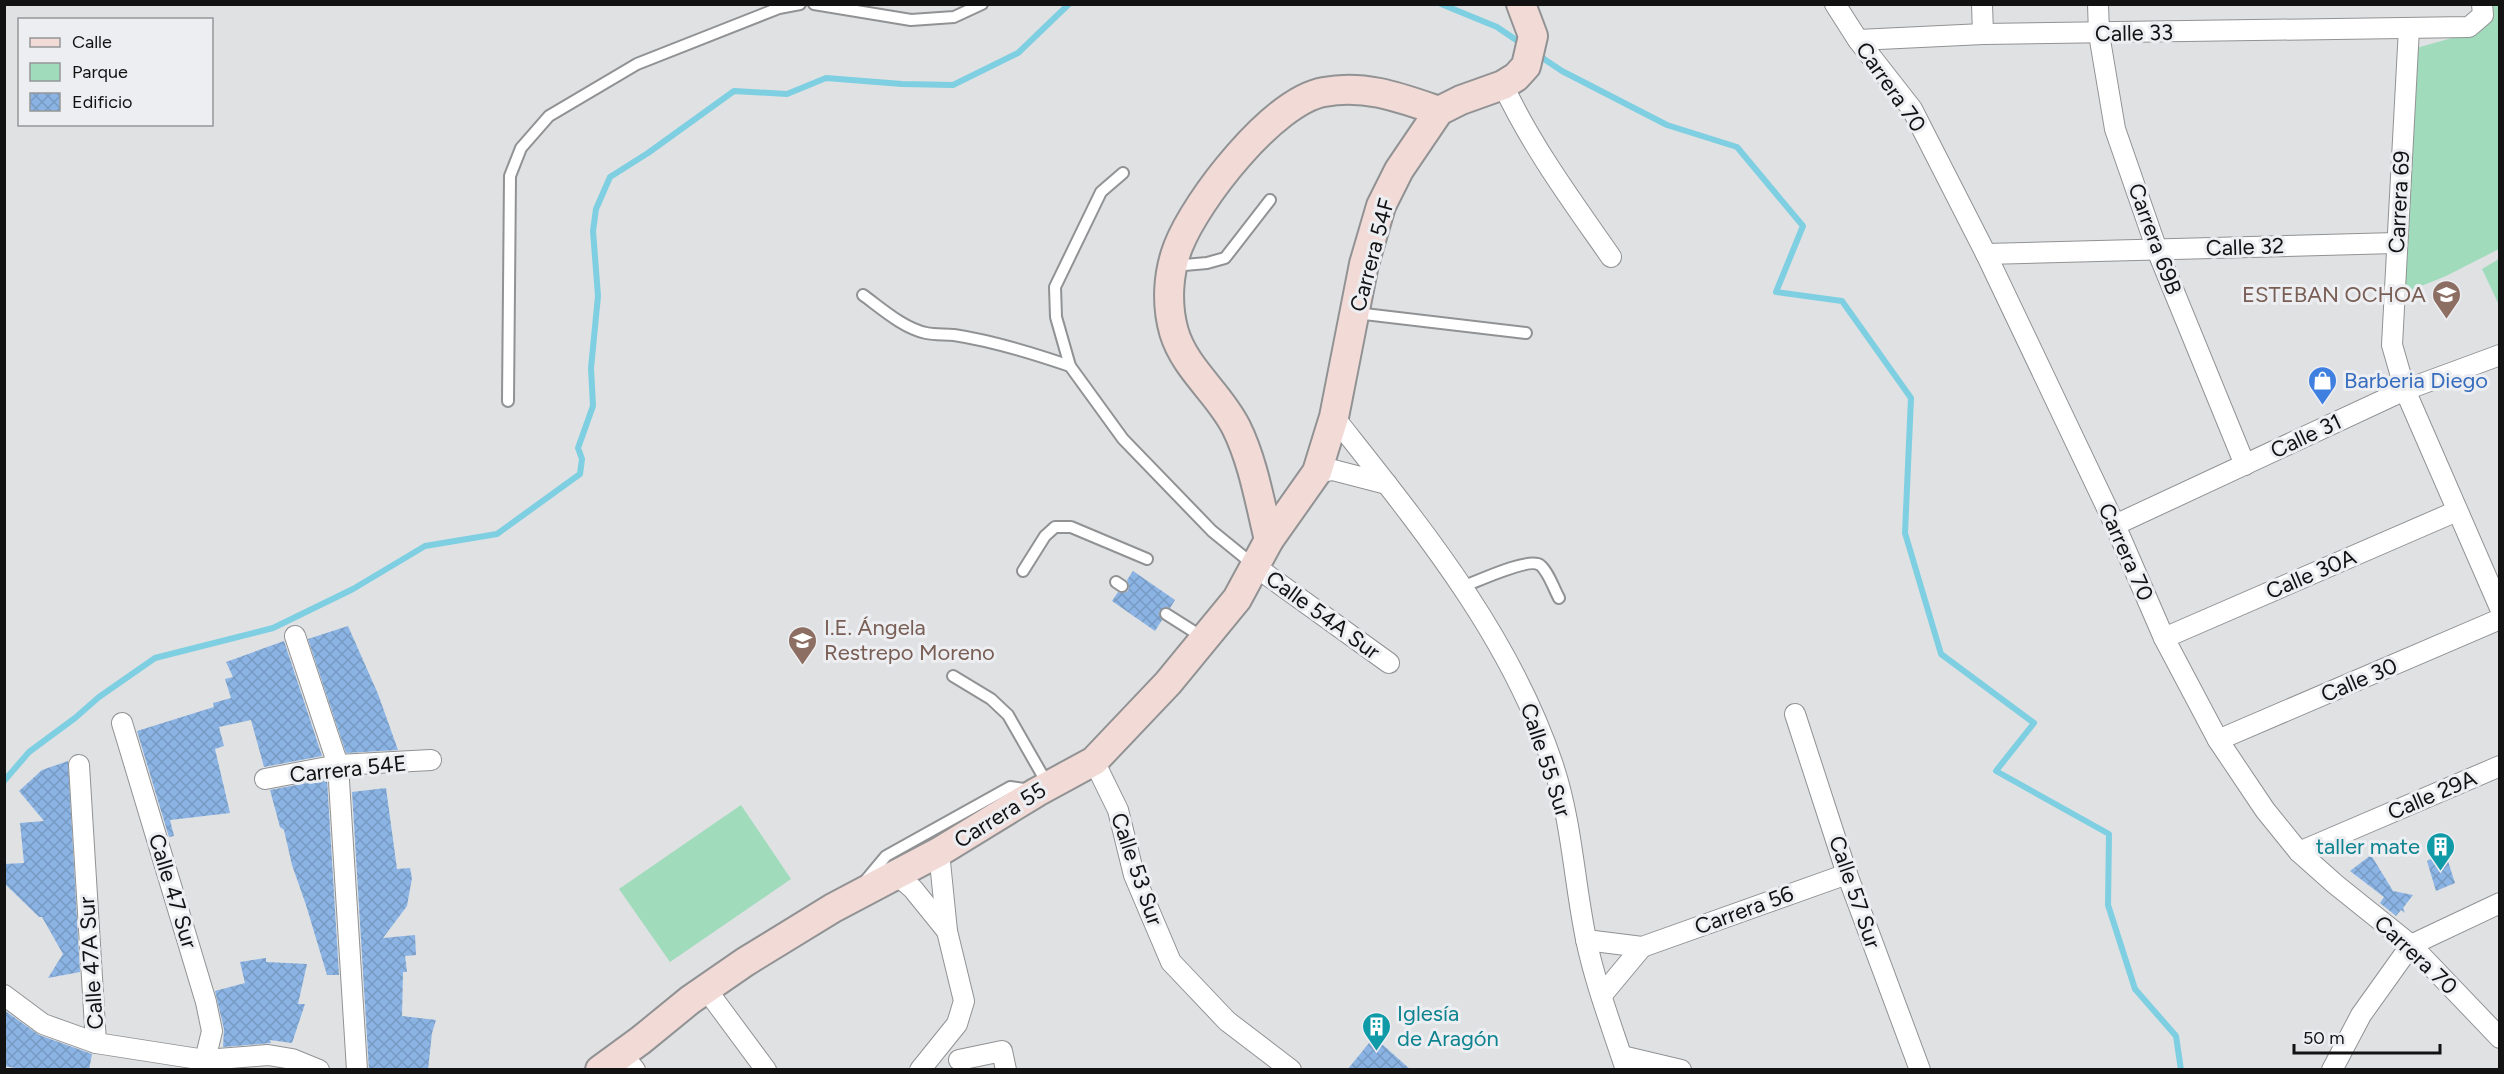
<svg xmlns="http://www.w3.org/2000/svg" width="2504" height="1074" font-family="Figtree,sans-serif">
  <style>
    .park { fill: #a0dbbc }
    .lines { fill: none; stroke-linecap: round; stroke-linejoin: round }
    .stream { stroke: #7ecfe1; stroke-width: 6 }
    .building { fill: url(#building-cross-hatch) }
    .lane-casing { stroke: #919294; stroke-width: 14 }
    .street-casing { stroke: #919294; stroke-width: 22 }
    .secondary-casing { stroke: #919294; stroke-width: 32 }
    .lane { stroke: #fff; stroke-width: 10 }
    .street { stroke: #fff; stroke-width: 20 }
    .secondary { stroke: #f2dad6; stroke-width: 28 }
    .labels { text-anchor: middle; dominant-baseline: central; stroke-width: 6; stroke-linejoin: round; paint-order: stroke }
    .street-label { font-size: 22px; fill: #121213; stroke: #edeef1 }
    .education-label { font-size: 22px; fill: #785e54; stroke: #edeef1; text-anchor: end }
    .shop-label { font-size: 22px; fill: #366cbe; stroke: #edeef1; text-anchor: start }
    .culture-label { font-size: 22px; fill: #0d838f; stroke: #edeef1; text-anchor: end }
  </style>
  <defs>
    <pattern id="building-cross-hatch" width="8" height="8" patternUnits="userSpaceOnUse" patternTransform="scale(1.5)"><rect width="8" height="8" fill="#8bb4e4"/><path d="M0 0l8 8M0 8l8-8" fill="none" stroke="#779ac3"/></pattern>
  </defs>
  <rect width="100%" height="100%" fill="#dfe1e3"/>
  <g class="park">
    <polygon points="2486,5 2499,5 2499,249 2446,276 2399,295 2413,49 2473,32"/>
    <polygon points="2499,259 2499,305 2482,269"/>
    <polygon points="741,805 791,879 670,962 619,889"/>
  </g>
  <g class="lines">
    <g class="stream">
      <polyline points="1441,4 1497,27 1522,44"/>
      <polyline points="1538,55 1562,71 1667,125 1737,147 1803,226 1776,292 1842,301 1911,398 1905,533 1941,654 2034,723 1996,771 2109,834 2108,905 2135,989 2176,1036 2181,1070"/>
      <polyline points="4,781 29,752 75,718 99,697 155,658 273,628 353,589 425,546 497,534 580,474 582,459 578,448 593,406 591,368 598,296 593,231 596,209 610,177 648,153 734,91 787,94 826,78 902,84 953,85 1018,53 1069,4"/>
    </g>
  </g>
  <g class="building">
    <polygon points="1133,571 1175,600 1170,608 1166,607 1160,610 1159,614 1162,620 1155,631 1112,601 1118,592 1122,593 1128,591 1129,586 1127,580"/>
    <polygon points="348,626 378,694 398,750 346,753 308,639"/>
    <polygon points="284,641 322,756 264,767 251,720 219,727 224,746 215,749 230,813 170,820 174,836 169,837 137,731 214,707 213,703 231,698 225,679 233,677 226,662"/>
    <polygon points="68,761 80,972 48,978 63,954 42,917 39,917 4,883 4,864 24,863 20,823 44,821 19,791 42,770"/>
    <polygon points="327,779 339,975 327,975 306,905 292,865 284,830 280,827 270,790"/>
    <polygon points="386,788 397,869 410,868 412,878 407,906 383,938 415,935 416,955 405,956 407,972 403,972 402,1016 436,1020 432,1033 428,1070 369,1070 352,792"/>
    <polygon points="2445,852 2455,883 2436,891 2427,861"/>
    <polygon points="2371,855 2393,891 2413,895 2403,908 2405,913 2401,910 2396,916 2380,903 2384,897 2350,871"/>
    <polygon points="266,958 266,962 307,964 298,1004 305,1004 292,1043 270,1040 271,1043 223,1047 224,1029 215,991 245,983 240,962"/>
    <polygon points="4,1010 39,1035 92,1054 89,1070 26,1070 4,1066"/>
    <polygon points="1374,1037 1411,1070 1347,1070"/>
  </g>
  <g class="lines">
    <defs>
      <g id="lane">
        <polyline points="814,4 911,20 954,17 982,4"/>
        <polyline points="1123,173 1101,192 1055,287 1056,317 1070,366 1123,439 1212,531 1255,566"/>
        <polyline points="1173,266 1207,263 1225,258 1270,200"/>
        <path d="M863 295C881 308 903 328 926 333 935 335 945 334 954 335 994 341 1032 353 1070 366"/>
        <polyline points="1356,313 1526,333"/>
        <polyline points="508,401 510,176 521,148 549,116 637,64 779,8 800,4"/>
        <polyline points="1023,571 1045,536 1055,527 1071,527 1147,559"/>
        <polyline points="1116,582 1122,586"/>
        <path d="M1462 587C1476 582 1528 557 1540 565 1548 571 1554 589 1559 598"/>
        <polyline points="1166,614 1204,638"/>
        <polyline points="953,676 991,699 1008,715 1048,785"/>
        <polyline points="866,880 886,856 1010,787 1031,790"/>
      </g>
      <g id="street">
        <polyline points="1835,4 1858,40 1912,109 1986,254 2115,525 2164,638 2218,740 2265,810 2299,852 2335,884 2411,945 2500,1038"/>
        <polyline points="1982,4 1983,34"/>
        <polyline points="2098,4 2099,34 2115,129 2157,250 2245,465"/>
        <polyline points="2409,28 2392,345 2405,390 2500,608"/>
        <polyline points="1858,40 1983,34 2469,27 2483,15 2482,4"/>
        <path d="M1503 85C1532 147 1572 201 1611 257"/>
        <polyline points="1986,254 2396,243"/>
        <path d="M1334 417C1419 525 1509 633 1553 765 1572 822 1574 881 1586 939 1595 983 1612 1027 1626 1070"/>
        <polyline points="1317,472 1333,470 1387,484"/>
        <polyline points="2115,525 2405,390 2500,355"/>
        <polyline points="1256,567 1389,663"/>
        <polyline points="295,636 338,765 357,1070"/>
        <polyline points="2164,638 2457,511"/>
        <polyline points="1795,714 1847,874 1920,1070"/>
        <polyline points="122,723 206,1002 212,1031 205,1060"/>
        <polyline points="2218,740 2500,619"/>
        <polyline points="1094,761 1118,810 1134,875 1171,962 1227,1021 1291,1070"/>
        <polyline points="79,765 96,1043 205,1060 268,1055 292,1059 319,1070"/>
        <polyline points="265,779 338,765 431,760"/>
        <polyline points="2299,852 2500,766"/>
        <polyline points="897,875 913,889 947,931"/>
        <polyline points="1586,940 1642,947 1847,874"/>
        <polyline points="706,989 766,1070"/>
        <polyline points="4,995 43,1024 96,1043"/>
        <polyline points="1602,995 1642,947"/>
        <polyline points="622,1054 635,1070"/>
        <polyline points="1622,1056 1681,1070"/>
        <polyline points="959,1060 1002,1051 1006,1070"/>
        <polyline points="920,1070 957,1024 964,1001 947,931 939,852"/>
        <polyline points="2332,1070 2361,1015 2411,945 2500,903"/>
      </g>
      <g id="secondary">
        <path d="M1269 540C1260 503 1253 461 1236 427 1219 393 1185 369 1174 332 1166 304 1168 273 1178 247 1196 200 1273 101 1324 92 1365 84 1401 98 1439 111"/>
        <polyline points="600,1070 641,1040 690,1000 745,962 833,908 939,852 1037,792 1094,761 1168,683 1237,599 1269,540 1317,472 1334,417 1364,264 1381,206 1399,170 1439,111 1461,100 1503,85 1516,77 1526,66 1533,36 1521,4"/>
      </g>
    </defs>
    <use href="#lane" class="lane-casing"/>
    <use href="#street" class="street-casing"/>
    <use href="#secondary" class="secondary-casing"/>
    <use href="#lane" class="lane"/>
    <use href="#street" class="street"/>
    <use href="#secondary" class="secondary"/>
  </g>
  <defs>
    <symbol id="school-pin" viewBox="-11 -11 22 30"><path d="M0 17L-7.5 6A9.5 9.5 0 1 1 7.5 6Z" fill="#8d6e63" stroke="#edeef1"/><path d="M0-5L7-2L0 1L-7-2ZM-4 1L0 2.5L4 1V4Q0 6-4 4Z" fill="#fff"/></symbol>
    <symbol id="shop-pin" viewBox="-11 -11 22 30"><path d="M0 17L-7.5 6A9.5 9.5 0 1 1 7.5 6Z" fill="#3f7fe0" stroke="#edeef1"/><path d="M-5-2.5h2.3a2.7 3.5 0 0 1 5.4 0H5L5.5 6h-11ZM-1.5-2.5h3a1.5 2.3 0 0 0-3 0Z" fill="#fff"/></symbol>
    <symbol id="building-pin" viewBox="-11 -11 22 30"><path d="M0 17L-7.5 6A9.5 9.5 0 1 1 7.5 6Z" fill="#0f9aa8" stroke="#edeef1"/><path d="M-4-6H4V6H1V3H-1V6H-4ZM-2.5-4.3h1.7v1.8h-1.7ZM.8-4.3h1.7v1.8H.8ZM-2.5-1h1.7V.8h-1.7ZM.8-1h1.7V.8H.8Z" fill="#fff"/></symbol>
  </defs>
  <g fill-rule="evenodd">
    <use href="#school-pin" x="2430" y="278" width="33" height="45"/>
    <use href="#shop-pin" x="2306" y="364" width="33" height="45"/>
    <use href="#school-pin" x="786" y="624" width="33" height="45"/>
    <use href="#building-pin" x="2424" y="830" width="33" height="45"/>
    <use href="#building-pin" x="1360" y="1010" width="33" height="45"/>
  </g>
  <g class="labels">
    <g class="street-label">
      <text transform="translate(2134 33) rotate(-1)">Calle 33</text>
      <text transform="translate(1891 87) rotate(55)">Carrera 70</text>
      <text transform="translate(2399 202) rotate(-87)">Carrera 69</text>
      <text transform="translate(2155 239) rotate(70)">Carrera 69B</text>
      <text transform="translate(2245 247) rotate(-2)">Calle 32</text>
      <text transform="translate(1372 255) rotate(-75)">Carrera 54F</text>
      <text transform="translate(2306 436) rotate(-25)">Calle 31</text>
      <text transform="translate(2126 552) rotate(66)">Carrera 70</text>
      <text transform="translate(2311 574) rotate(-23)">Calle 30A</text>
      <text transform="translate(1323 615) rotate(36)">Calle 54A Sur</text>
      <text transform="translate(2359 680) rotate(-23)">Calle 30</text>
      <text transform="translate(1546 760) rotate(72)">Calle 55 Sur</text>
      <text transform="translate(348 769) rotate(-6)">Carrera 54E</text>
      <text transform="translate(2432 795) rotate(-23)">Calle 29A</text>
      <text transform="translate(1000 815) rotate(-32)">Carrera 55</text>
      <text transform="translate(1137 869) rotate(71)">Calle 53 Sur</text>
      <text transform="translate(173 891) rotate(73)">Calle 47 Sur</text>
      <text transform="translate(1855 892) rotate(71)">Calle 57 Sur</text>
      <text transform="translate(1744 910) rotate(-20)">Carrera 56</text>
      <text transform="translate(2416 955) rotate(43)">Carrera 70</text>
      <text transform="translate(91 963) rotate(-94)">Calle 47A Sur</text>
    </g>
    <g class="education-label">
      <text x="2426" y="294">ESTEBAN OCHOA</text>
      <text x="824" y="627" text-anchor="start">I.E. Ángela<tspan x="824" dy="25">Restrepo Moreno</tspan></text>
    </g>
    <g class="shop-label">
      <text x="2344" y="380">Barberia Diego</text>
    </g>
    <g class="culture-label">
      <text x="2420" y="846">taller mate</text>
      <text x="1397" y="1013" text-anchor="start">Iglesía<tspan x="1397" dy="25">de Aragón</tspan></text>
    </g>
  </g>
  <rect width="2504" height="1074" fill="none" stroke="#121213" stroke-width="12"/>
  <rect x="18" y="18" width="195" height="108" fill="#edeef1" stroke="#959698" stroke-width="1.5"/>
  <rect x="30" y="38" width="30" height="9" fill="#f2dad6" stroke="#959698" stroke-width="1.5"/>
  <text x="72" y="48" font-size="18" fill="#121213">Calle</text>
  <rect x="30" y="63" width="30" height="18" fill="#a0dbbc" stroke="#959698" stroke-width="1.5"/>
  <text x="72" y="78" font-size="18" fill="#121213">Parque</text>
  <rect x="30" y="93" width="30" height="18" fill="url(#building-cross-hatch)" stroke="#959698" stroke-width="1.5"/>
  <text x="72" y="108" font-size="18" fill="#121213">Edificio</text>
  <path d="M2294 1044v9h146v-9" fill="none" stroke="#121213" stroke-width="3"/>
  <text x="2303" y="1044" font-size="18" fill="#121213" stroke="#edeef1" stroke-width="4.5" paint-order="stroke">50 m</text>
</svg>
